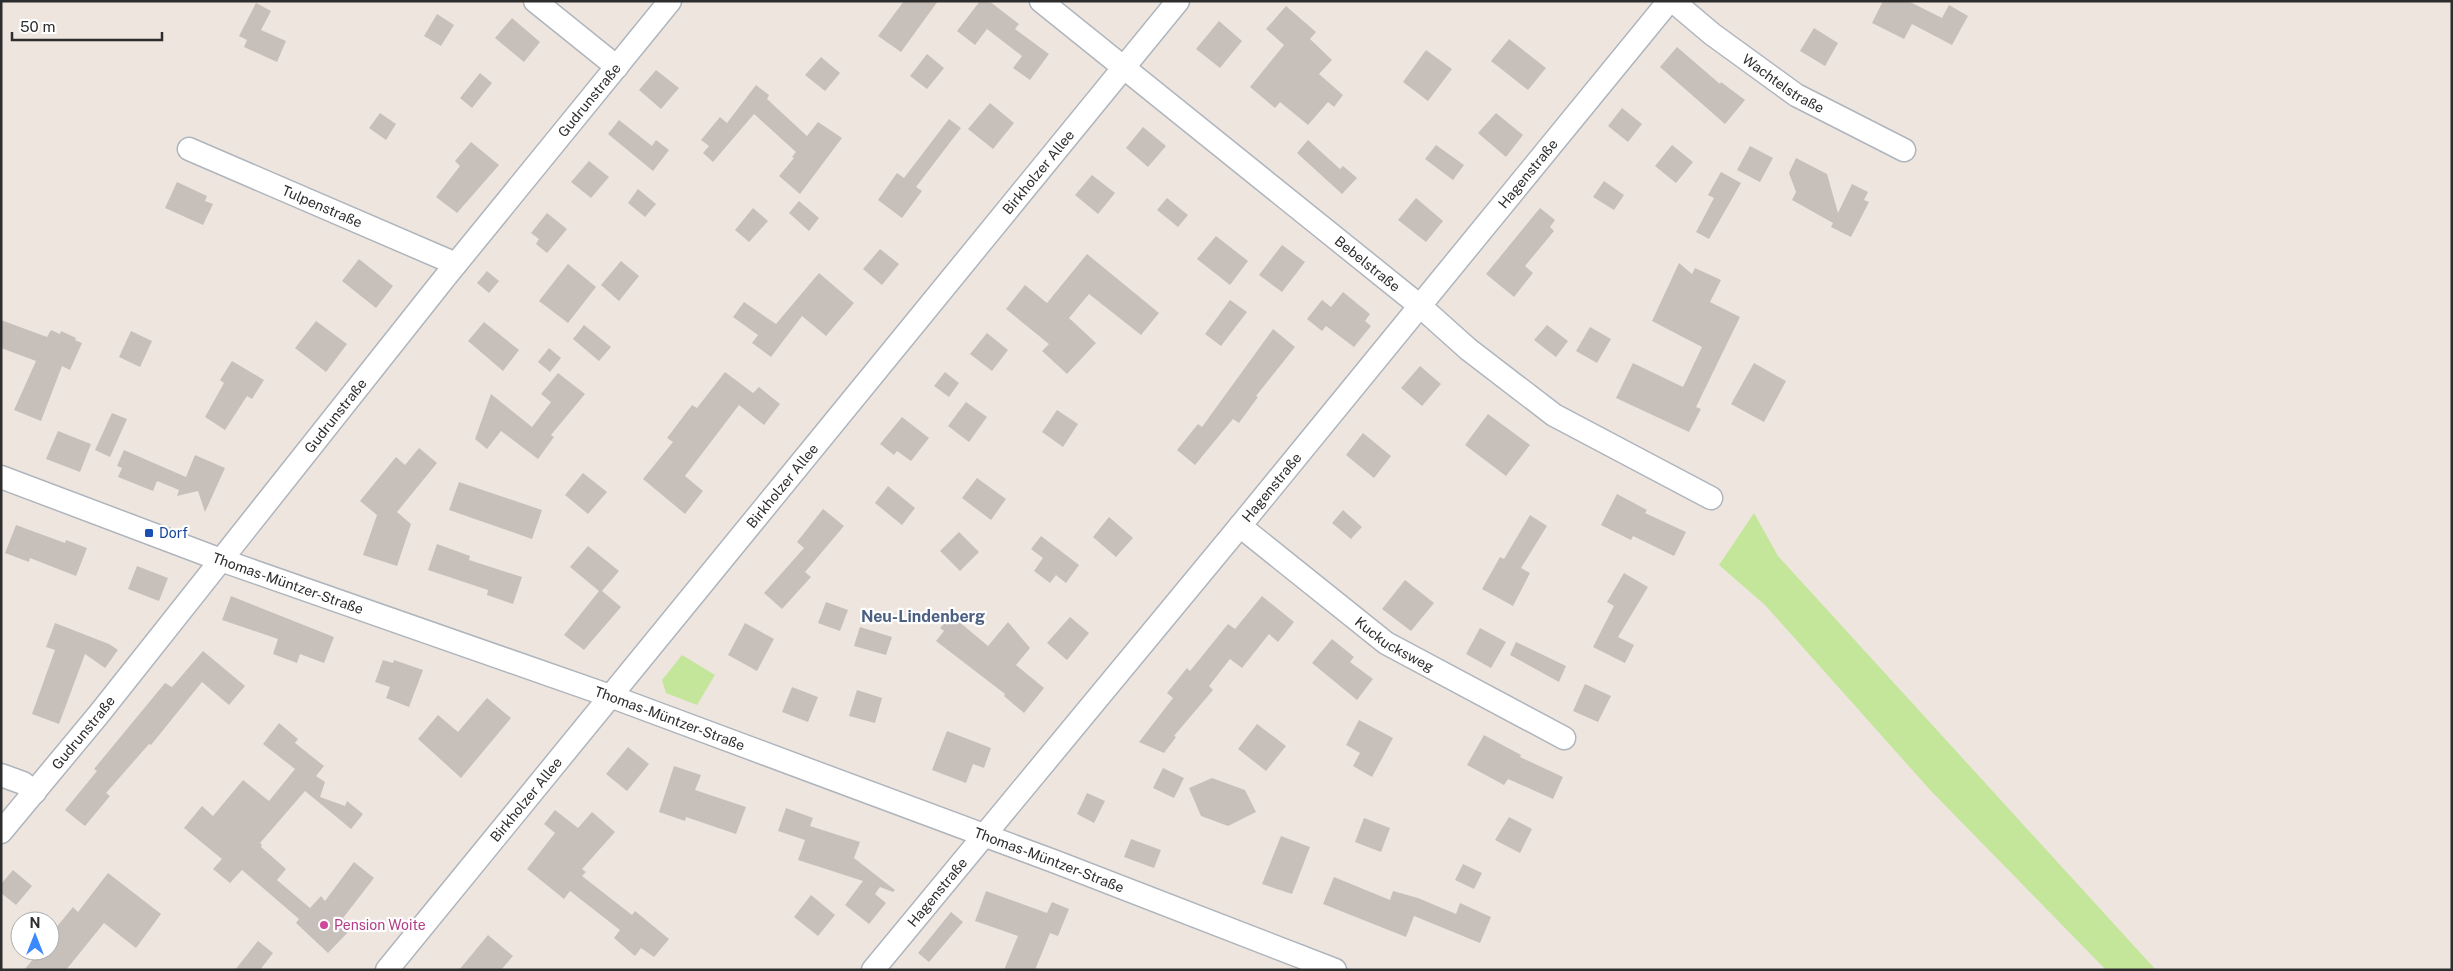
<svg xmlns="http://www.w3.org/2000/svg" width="2453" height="971" font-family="'Public Sans',sans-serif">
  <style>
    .green { fill: #c4e69b }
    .building { fill: #c7c0ba }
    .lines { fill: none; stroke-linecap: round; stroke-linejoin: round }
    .street-casing { stroke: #afb5bd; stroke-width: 25 }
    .street { stroke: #fff; stroke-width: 22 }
    .transit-dot { fill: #1a4fb4; stroke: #fff; stroke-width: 2 }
    .hotel-dot { fill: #d1479c; stroke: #fff; stroke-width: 2 }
    .labels { text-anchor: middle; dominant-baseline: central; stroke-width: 4.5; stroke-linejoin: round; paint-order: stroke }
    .street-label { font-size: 14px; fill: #2d2d2d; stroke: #fff }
    .transit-label { font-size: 14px; fill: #164399; stroke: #fff; text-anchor: start }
    .hotel-label { font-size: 14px; fill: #b23c85; stroke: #fff; text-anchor: start }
    .quarter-label { font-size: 16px; font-weight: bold; fill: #4b5f80; stroke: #fff }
  </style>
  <rect width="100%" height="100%" fill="#eee5df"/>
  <g class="green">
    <polygon points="1754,513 1778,556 2156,970 2106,970 1931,791 1765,605 1719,565"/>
    <polygon points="682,655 715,675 697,705 666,693 662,680"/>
  </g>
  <g class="building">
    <polygon points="904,1 938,1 901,52 878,36"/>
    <polygon points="980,1 989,1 1019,24 1015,29 1049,54 1030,80 1013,68 1022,56 987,29 975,45 957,31"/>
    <polygon points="1883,1 1908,1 1942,18 1949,5 1968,16 1952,45 1912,24 1904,39 1872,23"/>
    <polygon points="256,3 271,11 261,30 286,41 277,62 244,47 247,40 239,36"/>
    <polygon points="1286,6 1316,32 1310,39 1332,60 1319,74 1343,95 1334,107 1328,102 1308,125 1280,102 1275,108 1250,87 1284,45 1266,29"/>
    <polygon points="437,14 454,25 441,46 424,36"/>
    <polygon points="512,18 540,42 524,62 495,38"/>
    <polygon points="1219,21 1242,41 1220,68 1196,49"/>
    <polygon points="1814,28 1838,43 1825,66 1800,51"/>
    <polygon points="1509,39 1546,68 1528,90 1491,61"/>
    <polygon points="1677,47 1720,84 1721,82 1745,100 1725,124 1660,67"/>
    <polygon points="1426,50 1452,69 1428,101 1403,82"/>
    <polygon points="927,54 944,68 927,89 910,76"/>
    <polygon points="821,57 840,73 825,91 805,75"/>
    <polygon points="656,70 679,88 661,109 639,90"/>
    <polygon points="480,73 492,83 472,108 460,98"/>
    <polygon points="756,85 769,95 767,99 807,136 818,122 842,138 800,194 779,176 794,158 792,157 796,152 754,114 713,162 703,153 709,146 701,140 720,117 727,123"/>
    <polygon points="990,103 1014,123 993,149 968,129"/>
    <polygon points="1622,108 1642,124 1628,142 1608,126"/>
    <polygon points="380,113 396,124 386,140 369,128"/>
    <polygon points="1496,113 1523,135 1506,157 1478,133"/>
    <polygon points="949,119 961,128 916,187 922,191 902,218 878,200 897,173 904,178"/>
    <polygon points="619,120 652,146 656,140 669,150 653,171 608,134"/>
    <polygon points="1143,127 1166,146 1148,167 1126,148"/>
    <polygon points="1308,140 1340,169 1343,166 1357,178 1342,194 1297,153"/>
    <polygon points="471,142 499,165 457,213 436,197 460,166 455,161"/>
    <polygon points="1436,145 1464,165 1453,180 1425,159"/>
    <polygon points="1672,145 1693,162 1676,183 1655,166"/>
    <polygon points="1750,146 1773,158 1760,182 1737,170"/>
    <polygon points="1796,158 1827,174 1838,213 1852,184 1868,192 1864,200 1869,202 1851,237 1831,227 1833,223 1792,200 1796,192 1789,173"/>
    <polygon points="589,161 609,177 591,198 571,182"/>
    <polygon points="1721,172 1741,183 1709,239 1696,232 1714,198 1708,195"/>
    <polygon points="1092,175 1115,193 1098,214 1075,195"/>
    <polygon points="1604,181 1624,195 1614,210 1593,197"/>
    <polygon points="177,182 207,196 205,201 213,204 203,225 165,208"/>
    <polygon points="638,189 656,204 645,217 628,203"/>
    <polygon points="1167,198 1188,215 1178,227 1157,210"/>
    <polygon points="1416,198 1443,221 1426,242 1398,220"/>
    <polygon points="799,201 819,218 809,231 789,213"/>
    <polygon points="753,208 768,221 749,242 735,230"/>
    <polygon points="1540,208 1555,220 1550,227 1554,231 1525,266 1533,273 1514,297 1486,274"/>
    <polygon points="547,213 567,229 547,253 536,244 539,239 531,233"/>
    <polygon points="1216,236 1248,261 1230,285 1197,259"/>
    <polygon points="1282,245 1305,262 1282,292 1259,275"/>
    <polygon points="880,249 899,264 882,285 863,269"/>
    <polygon points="1087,254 1159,313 1141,335 1089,294 1069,318 1096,343 1067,374 1042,351 1049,344 1006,309 1025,285 1047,303"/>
    <polygon points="359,259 393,286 376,308 342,281"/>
    <polygon points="621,261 639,276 619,301 601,285"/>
    <polygon points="1679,263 1692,274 1695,268 1721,280 1710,302 1740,317 1696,407 1701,409 1689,432 1616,398 1633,363 1683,387 1702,347 1652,321"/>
    <polygon points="568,264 596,287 568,323 539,301"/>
    <polygon points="487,271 499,281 489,293 477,283"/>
    <polygon points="819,273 854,303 826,336 802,316 771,357 752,343 758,335 733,317 744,302 776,324"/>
    <polygon points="1343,292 1370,314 1365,321 1371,326 1354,347 1326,326 1322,331 1307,319 1322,300 1331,307"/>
    <polygon points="1230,300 1247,312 1221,346 1205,334"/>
    <polygon points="1,320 47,337 51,330 60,334 61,331 76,338 75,340 82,343 70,370 62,366 41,421 14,410 36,361 1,348"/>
    <polygon points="316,321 347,344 326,372 295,348"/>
    <polygon points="484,322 519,350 503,371 468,341"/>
    <polygon points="584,325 611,347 599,361 573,339"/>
    <polygon points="1547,325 1568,341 1556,357 1534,340"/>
    <polygon points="1590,327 1611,339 1597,363 1576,351"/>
    <polygon points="1273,329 1295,347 1256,396 1258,397 1239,423 1233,419 1195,465 1177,450 1198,424 1202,427"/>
    <polygon points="131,331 152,341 140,367 119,357"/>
    <polygon points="987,333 1008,350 992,371 970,354"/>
    <polygon points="549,348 561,358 550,372 538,362"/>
    <polygon points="232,361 264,380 252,399 247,396 225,430 205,417 224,383 220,380"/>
    <polygon points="1754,363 1786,381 1764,422 1731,404"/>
    <polygon points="1420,366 1441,384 1422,406 1401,388"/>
    <polygon points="725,372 753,393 759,387 780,404 764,425 739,405 685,476 703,491 685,514 643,479 673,442 667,438 692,405 697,408"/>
    <polygon points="945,372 959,383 949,397 934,386"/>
    <polygon points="558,373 585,394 551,435 554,437 538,459 501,431 487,449 475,439 491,394 532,427 551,402 541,394"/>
    <polygon points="966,402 987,417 969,442 948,426"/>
    <polygon points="1057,410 1078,424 1063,447 1042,432"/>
    <polygon points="112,413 127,419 110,457 95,450"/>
    <polygon points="1488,414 1530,445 1506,476 1465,445"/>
    <polygon points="902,417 929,438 911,461 897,451 894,455 880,444"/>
    <polygon points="58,431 91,444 80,472 46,459"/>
    <polygon points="1363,433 1391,456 1374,478 1346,455"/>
    <polygon points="419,448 437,463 397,512 411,524 397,566 363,555 377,515 360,501 396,457 405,465"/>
    <polygon points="124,450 186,477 195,455 225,468 205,512 198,491 177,496 179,490 157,481 153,491 118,477 122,468 117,466"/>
    <polygon points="583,473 607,492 588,514 565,495"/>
    <polygon points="977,478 1006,499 991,520 962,498"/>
    <polygon points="459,482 542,510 532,539 449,510"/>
    <polygon points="888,486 915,508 902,525 875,503"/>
    <polygon points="1617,494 1647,510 1645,513 1686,532 1674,556 1633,536 1631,540 1601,525"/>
    <polygon points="823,509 844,526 805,572 811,577 782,609 764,593 804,548 797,542"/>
    <polygon points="1343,510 1362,527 1351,539 1332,523"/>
    <polygon points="1530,515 1547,526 1521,568 1530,573 1513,606 1482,589 1500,557 1504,559"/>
    <polygon points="1109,517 1133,538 1116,557 1093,537"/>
    <polygon points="16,525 65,543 66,540 87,548 76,576 30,558 29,562 5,553"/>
    <polygon points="959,532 979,552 960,571 940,551"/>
    <polygon points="1041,536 1079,565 1066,583 1056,575 1050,583 1034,571 1043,558 1031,549"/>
    <polygon points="437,544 470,556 469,560 522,577 513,604 487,595 488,590 428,570"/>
    <polygon points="588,546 619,571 602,591 621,607 584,650 564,635 599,591 570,567"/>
    <polygon points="137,566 168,578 159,601 128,589"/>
    <polygon points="1624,573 1648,587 1618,637 1634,645 1625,663 1593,647 1614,606 1607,602"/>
    <polygon points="1405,580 1434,603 1411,631 1382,609"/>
    <polygon points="231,596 334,637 324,663 300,654 297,663 273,654 278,639 222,620"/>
    <polygon points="1262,596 1294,622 1278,642 1269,634 1242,668 1230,659 1209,686 1213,690 1174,736 1176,737 1164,753 1139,742 1173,698 1167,693 1187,668 1190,671 1228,624 1235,629"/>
    <polygon points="826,602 848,610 840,631 818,623"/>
    <polygon points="951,615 988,646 1008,622 1030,648 1016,665 1044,688 1024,713 1004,696 1005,694 936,641 944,631 940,628"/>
    <polygon points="1070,617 1089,633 1067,660 1047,643"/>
    <polygon points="55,623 109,644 118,650 105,668 85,654 59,724 32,714 55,650 46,647"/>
    <polygon points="745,623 774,639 757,671 728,655"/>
    <polygon points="860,627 892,637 886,655 854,646"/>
    <polygon points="1480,628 1506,642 1491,668 1466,654"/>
    <polygon points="1332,639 1354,657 1350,662 1373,679 1357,700 1312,663"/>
    <polygon points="1516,642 1566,666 1559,682 1510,655"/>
    <polygon points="203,651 245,686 229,705 202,682 151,745 149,744 106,793 110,796 85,826 65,810 97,771 94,769 165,683 172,687"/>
    <polygon points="383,660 393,663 394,660 423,670 409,707 386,698 390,687 375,682"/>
    <polygon points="1585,684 1611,696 1598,722 1573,711"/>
    <polygon points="792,687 818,697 808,722 782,712"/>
    <polygon points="857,690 882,698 875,723 849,716"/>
    <polygon points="487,698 511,718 461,778 418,739 438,715 458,732"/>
    <polygon points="1359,720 1393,738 1372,777 1353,766 1360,753 1346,745"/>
    <polygon points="279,723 298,739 295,743 324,766 316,776 325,782 320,797 345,806 347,801 363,814 351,829 305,791 260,843 262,845 261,847 286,869 277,880 310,908 321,896 325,901 354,862 374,878 343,918 353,927 328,953 296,923 299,919 242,870 230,883 213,869 222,859 184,828 202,806 213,816 243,780 269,801 295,769 263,744"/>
    <polygon points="1257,724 1286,746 1266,771 1238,749"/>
    <polygon points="947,731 991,748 984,768 973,764 966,783 932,770"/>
    <polygon points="1484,735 1521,755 1520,757 1563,777 1553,799 1508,779 1504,785 1467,765"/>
    <polygon points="628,747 649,764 627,791 606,774"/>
    <polygon points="674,766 701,775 695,790 746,807 736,834 686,817 685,821 659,812"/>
    <polygon points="1163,768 1184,778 1174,798 1153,788"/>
    <polygon points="1212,778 1245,790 1256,812 1228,826 1201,816 1189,788"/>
    <polygon points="1087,793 1105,801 1094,823 1077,814"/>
    <polygon points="786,808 813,818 810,826 860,842 854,858 895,890 893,892 880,887 875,894 886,903 869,924 845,905 863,881 798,860 805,840 778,831"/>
    <polygon points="555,810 578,828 592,812 615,832 582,869 586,872 582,876 632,915 635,911 669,939 654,957 641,948 635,956 614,938 620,930 570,891 564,899 527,869 555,833 544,824"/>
    <polygon points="1509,817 1532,829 1520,853 1495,840"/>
    <polygon points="1364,818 1390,828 1381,852 1355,842"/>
    <polygon points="1281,836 1310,847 1292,894 1262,884"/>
    <polygon points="1131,839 1161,850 1154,868 1124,857"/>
    <polygon points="1463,864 1482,873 1474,889 1455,880"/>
    <polygon points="13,870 32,886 16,905 1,893 1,884"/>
    <polygon points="108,873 161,914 136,948 104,923 66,970 24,970 40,951 50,951 50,935 73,907 78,912"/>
    <polygon points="1334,877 1390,900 1393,891 1418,898 1456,914 1460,903 1491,917 1480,943 1414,916 1406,937 1323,904"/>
    <polygon points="986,891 1047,913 1052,902 1069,909 1058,936 1050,933 1035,970 1004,970 1018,936 975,921"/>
    <polygon points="811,895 835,915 818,936 794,917"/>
    <polygon points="951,912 963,922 929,962 918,953"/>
    <polygon points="488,935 513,956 501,970 459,970"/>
    <polygon points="258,941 273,953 260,970 235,970"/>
  </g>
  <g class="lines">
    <defs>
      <g id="street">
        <polyline points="535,1 617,67"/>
        <path id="s1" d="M1041 1 1420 306 1468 349 1554 415 1711 498"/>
        <path id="s2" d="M1673 1 1712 34 1796 95 1904 150"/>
        <path id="s3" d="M189 149 456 264"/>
        <path id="s4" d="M1 477 221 560 610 696 1056 862 1335 970"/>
        <path id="s5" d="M1240 526 1386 643 1564 738"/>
        <polyline points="1,775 23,783 35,792"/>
        <path id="s6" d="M1 832 99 714 447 275 670 1"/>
        <path id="s7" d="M387 970 1178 1"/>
        <path id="s8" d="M873 970 1240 526 1669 1"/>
      </g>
    </defs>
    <use href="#street" class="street-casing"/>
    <use href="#street" class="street"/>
  </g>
  <rect class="transit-dot" x="144" y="528" width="10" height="10" rx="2.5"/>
  <circle class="hotel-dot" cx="324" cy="925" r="5"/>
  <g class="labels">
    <g class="street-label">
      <text stroke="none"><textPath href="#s2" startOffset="138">Wachtelstraße</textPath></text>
      <text stroke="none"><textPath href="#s6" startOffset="939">Gudrunstraße</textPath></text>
      <text stroke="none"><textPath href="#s7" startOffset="1030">Birkholzer Allee</textPath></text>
      <text stroke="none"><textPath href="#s8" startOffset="1031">Hagenstraße</textPath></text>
      <text stroke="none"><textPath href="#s3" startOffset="145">Tulpenstraße</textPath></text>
      <text stroke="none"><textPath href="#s1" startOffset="419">Bebelstraße</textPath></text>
      <text stroke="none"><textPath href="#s6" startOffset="534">Gudrunstraße</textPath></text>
      <text stroke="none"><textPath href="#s7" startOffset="625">Birkholzer Allee</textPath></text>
      <text stroke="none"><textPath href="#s8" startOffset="626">Hagenstraße</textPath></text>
      <text stroke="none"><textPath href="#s4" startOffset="306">Thomas-Müntzer-Straße</textPath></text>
      <text stroke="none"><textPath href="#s5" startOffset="195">Kuckucksweg</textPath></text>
      <text stroke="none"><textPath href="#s4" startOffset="711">Thomas-Müntzer-Straße</textPath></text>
      <text stroke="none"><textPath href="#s6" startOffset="129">Gudrunstraße</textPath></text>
      <text stroke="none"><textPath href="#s7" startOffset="220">Birkholzer Allee</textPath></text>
      <text stroke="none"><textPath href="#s4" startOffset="1116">Thomas-Müntzer-Straße</textPath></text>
      <text stroke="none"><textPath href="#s8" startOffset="101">Hagenstraße</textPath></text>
    </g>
    <g class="transit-label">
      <text x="159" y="533">Dorf</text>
    </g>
    <g class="hotel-label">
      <text x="334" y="925">Pension Woite</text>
    </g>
    <g class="quarter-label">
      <text x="923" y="616">Neu-Lindenberg</text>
    </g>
  </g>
  <rect width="2453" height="971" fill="none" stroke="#2d2d2d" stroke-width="5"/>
  <g transform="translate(35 936)"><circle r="24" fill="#ffffff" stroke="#ababab"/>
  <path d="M0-4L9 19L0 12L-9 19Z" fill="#3c88ff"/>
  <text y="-8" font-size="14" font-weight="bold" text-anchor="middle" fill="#2d2d2d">N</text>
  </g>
  <path d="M12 32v8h150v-8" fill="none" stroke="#2d2d2d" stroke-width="2.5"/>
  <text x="20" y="32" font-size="15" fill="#2d2d2d" stroke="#ffffff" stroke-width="4" paint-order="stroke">50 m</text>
</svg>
